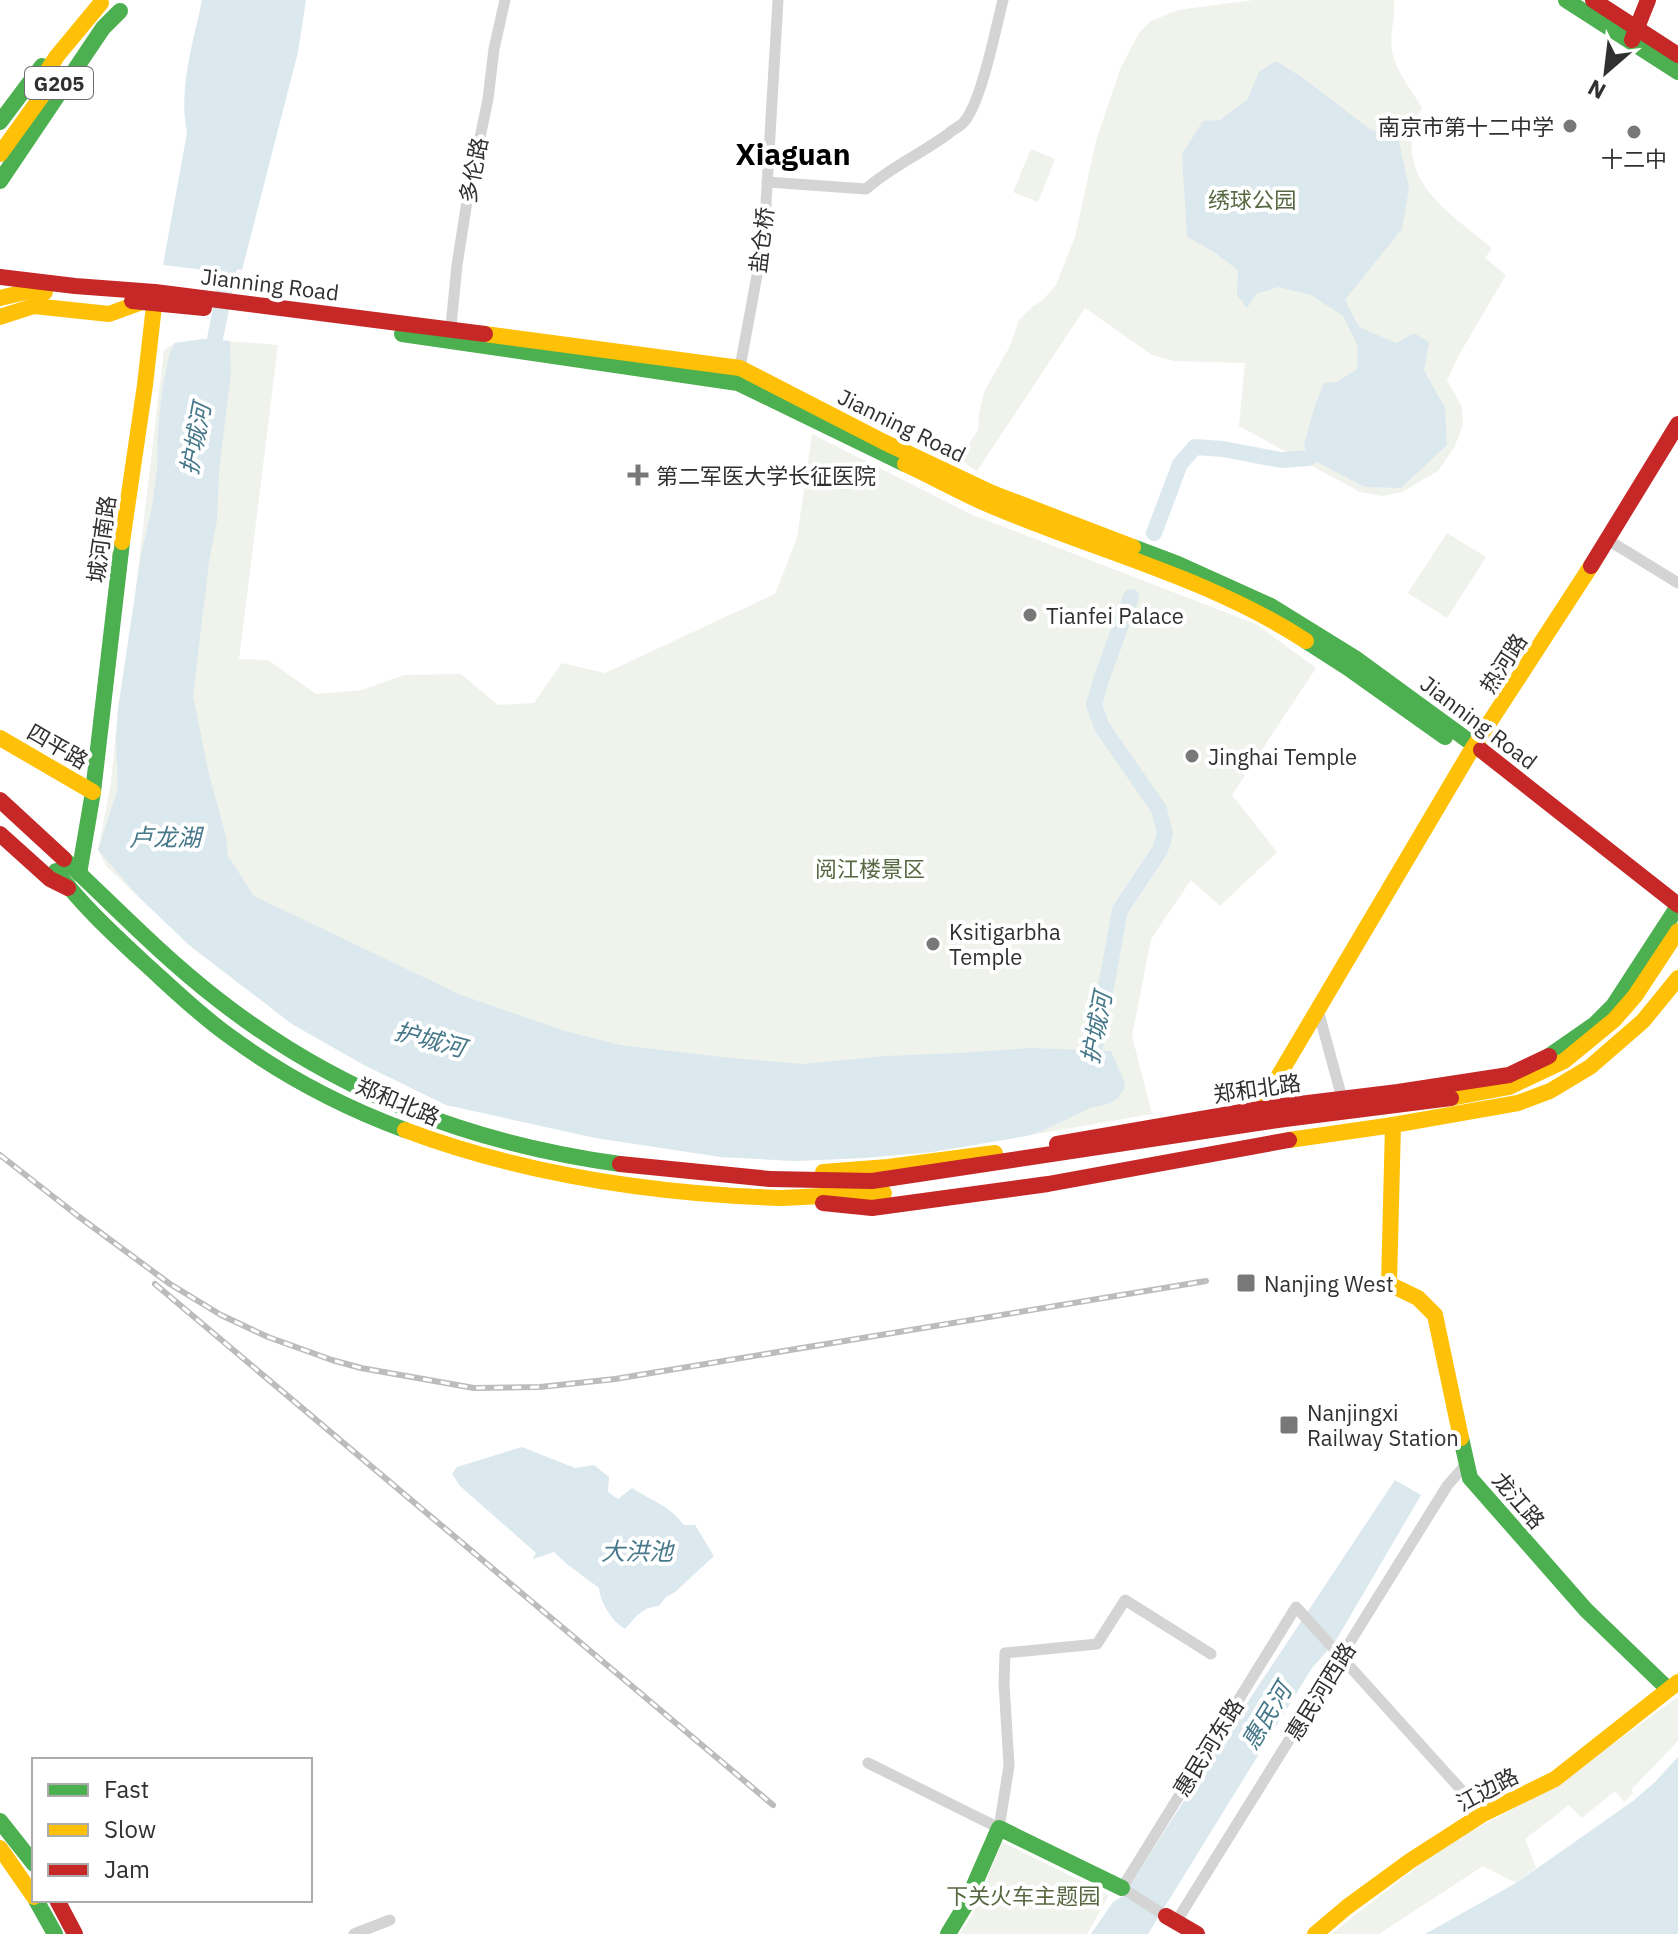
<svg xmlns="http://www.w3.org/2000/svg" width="1678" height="1934" font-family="'IBM Plex Sans','Noto Sans SC',sans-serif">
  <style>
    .green { fill: #f0f2ec }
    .water { fill: #dbe9ee }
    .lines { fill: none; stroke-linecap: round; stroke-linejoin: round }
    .river { stroke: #dbe9ee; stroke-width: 16 }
    .street { stroke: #d4d4d4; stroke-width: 11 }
    .fast { stroke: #4caf50; stroke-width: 16 }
    .slow { stroke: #ffc107; stroke-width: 16 }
    .jam { stroke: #c62828; stroke-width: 16 }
    .rail-casing { stroke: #bcbcbc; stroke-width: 6 }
    .rail { stroke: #fff; stroke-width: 3; stroke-dasharray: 9; stroke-linecap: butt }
    .poi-dot { fill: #787878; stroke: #fff; stroke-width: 3 }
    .labels { text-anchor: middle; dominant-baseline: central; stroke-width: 8; stroke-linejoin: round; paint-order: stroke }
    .shield { fill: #fff; stroke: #6e6e6e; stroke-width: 2 }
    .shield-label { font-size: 20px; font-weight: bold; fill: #303030 }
    .poi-label { font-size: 22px; fill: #303030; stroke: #fff; text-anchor: start }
    .street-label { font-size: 22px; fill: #303030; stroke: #fff }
    .park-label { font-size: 22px; fill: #586842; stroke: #fff }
    .water-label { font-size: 24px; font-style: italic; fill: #46788a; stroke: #fff }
    .district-label { font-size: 30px; font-weight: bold; fill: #000; stroke: #fff }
  </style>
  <rect width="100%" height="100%" fill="#fff"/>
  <g class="green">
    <path d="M1254 0H1394C1396 17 1389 34 1392 51 1395 69 1412 92 1422 107 1419 114 1414 122 1413 130 1402 186 1455 217 1492 248L1485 258 1506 275 1460 353 1447 380 1462 407 1463 425 1454 448 1438 471 1402 492 1382 496 1360 492 1239 426 1245 363 1174 361 1152 355 1085 308 977 471 959 459 978 430 979 414 984 392 1010 346 1019 320 1032 307 1042 301 1056 285 1075 237 1096 141 1121 67 1139 33 1151 21 1178 10Z"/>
    <polygon points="1031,149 1055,159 1038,202 1013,192"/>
    <polygon points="203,339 278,345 239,659 268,660 316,694 362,690 404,675 461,674 498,705 534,703 562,663 605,673 775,594 797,538 812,434 973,515 1256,624 1316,668 1232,795 1277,852 1220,906 1191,880 1151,939 1132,1036 1152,1114 932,1152 863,1158 795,1161 721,1157 596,1138 446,1105 364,1065 292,1024 189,945 107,867 98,850 111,783 118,709 134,604 164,350 175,343"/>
    <polygon points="1447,533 1486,557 1447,618 1408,593"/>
    <polygon points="1678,1697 1678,1741 1631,1790 1633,1793 1624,1802 1615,1791 1582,1818 1569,1805 1525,1839 1536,1868 1516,1883 1483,1866 1379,1934 1331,1934 1448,1843 1506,1813 1582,1766"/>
    <polygon points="1002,1842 1109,1895 1087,1934 959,1934 973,1914"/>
  </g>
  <g class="water">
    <path d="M202 0H306L298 52 242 270 232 269 231 273 163 265 187 133C178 89 193 44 202 0Z"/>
    <polygon points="1276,61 1303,78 1371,130 1398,137 1409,188 1402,229 1345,300 1359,327 1396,343 1414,333 1429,342 1424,370 1445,408 1447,445 1401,488 1365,487 1309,458 1304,445 1315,405 1324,383 1337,382 1357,369 1358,347 1343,316 1311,295 1278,287 1256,294 1247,308 1237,295 1238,270 1211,250 1187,237 1182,154 1203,121 1220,120 1247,100 1259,72"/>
    <polygon points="203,339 230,341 231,371 219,472 217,520 209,562 193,696 209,774 226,836 228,856 254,896 461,995 565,1031 620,1045 722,1057 803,1064 886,1056 958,1053 1031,1048 1111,1051 1125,1083 1124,1089 1118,1098 1108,1104 1090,1108 1042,1131 1027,1136 932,1152 863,1158 795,1161 721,1157 596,1138 446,1105 364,1065 292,1024 189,945 138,896 98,850 118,788 116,742 118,709 141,555 152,507 157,470 158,429 162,391 169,355 175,343"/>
    <path d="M522 1447 575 1468 594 1465 609 1477 608 1492 618 1499 632 1488C653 1502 668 1504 684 1525H695L714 1556 675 1592 666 1597 659 1606C642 1607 636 1617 625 1629 613 1622 600 1603 599 1588L568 1565 554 1552 533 1559 536 1553 460 1486 452 1474 457 1467Z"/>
    <polygon points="1395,1480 1421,1495 1335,1642 1312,1668 1148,1934 1091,1934 1113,1902 1123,1896 1239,1715"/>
    <polygon points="1678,1757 1678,1934 1425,1934 1516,1883 1633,1801 1655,1782"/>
  </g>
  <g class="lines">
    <g class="river">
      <polyline points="211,359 232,253"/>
      <polyline points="1154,533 1180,464 1195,447 1223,449 1281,460 1309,458"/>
      <polyline points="1088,1070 1096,1042 1120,910 1160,850 1165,834 1159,809 1102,727 1094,705 1101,680 1131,597"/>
    </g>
    <g class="street">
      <path d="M767 182 866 189C891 167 921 154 948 134 952 130 959 127 963 123 981 105 996 27 1003 0"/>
      <polyline points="450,336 457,265 468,195 488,99 494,49 505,0"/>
      <polyline points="739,373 764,237 778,0"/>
      <polyline points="1608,540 1678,583"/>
      <polyline points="1318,1010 1342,1098 1348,1101"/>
      <polyline points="868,1763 999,1828 1009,1766 1004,1683 1005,1653 1097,1644 1125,1600 1211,1654"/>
      <polyline points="1166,1916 1122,1888 1296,1607 1483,1814"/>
      <polyline points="1176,1922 1447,1486 1467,1463"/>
      <polyline points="354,1934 390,1920"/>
    </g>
    <g class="fast">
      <polyline points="1566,0 1678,72"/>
      <polyline points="0,122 42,66"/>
      <polyline points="0,181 103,28 120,11"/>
      <polyline points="402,334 738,383 905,464"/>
      <polyline points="1133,547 1178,564 1271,606 1355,658 1481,750"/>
      <polyline points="1306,641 1348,668 1445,737"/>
      <path d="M64 859C114 906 162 956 216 998 337 1093 469 1143 620 1164"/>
      <path d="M56 871C81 904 110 931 140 959 169 985 197 1013 228 1035 282 1075 343 1107 405 1130"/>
      <polyline points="79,874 93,792 122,542"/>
      <polyline points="1549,1056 1595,1024 1613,1006 1678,906"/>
      <polyline points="1461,1438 1470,1478 1586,1610 1668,1689"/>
      <polyline points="0,1821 34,1864"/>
      <polyline points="36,1900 55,1934"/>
      <polyline points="948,1934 965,1906 999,1828 1122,1888"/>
    </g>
    <g class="slow">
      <polyline points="40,82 57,56 101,3"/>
      <polyline points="0,154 57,75"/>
      <polyline points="0,298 30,291 45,292"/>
      <polyline points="0,317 34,306 109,314 142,302"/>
      <polyline points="485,334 740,368 884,442 992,493 1133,547"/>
      <path d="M905 464C933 477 960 492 987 504 1093 550 1208 577 1306 641"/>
      <polyline points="122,542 145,385 155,297"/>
      <polyline points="0,738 93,792"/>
      <polyline points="1451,1098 1509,1087 1564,1061 1614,1020 1635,996 1678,931"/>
      <polyline points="1259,1114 1259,1109 1469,754 1591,566"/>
      <polyline points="1393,1125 1389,1284 1418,1298 1435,1315 1461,1438"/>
      <path d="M405 1130C525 1175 654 1194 782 1198"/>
      <polyline points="1289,1140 1393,1125 1518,1103 1550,1091 1590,1067 1643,1021 1678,978"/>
      <polyline points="823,1172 888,1167 995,1153"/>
      <polyline points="782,1198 884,1193"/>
      <polyline points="0,1848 34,1897"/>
      <polyline points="1315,1934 1347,1907 1410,1861 1483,1814 1555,1779 1678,1682"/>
    </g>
    <g class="jam">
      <polyline points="1593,0 1678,55"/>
      <polyline points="1632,40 1648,0"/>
      <polyline points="0,277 75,286 155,292 485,334"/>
      <polyline points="132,301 204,308"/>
      <polyline points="1591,566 1678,424"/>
      <polyline points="1481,750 1678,905"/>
      <polyline points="0,800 64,859"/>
      <polyline points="0,834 50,879 68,888"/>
      <polyline points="1057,1144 1259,1109 1398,1092 1509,1075 1549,1056"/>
      <polyline points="620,1164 770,1179"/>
      <polyline points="770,1179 872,1181 1285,1119 1451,1098"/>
      <polyline points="823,1203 872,1208 1048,1184 1289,1140"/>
      <polyline points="57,1900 75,1934"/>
      <polyline points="1166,1916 1197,1934"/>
    </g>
    <defs>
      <g id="rail">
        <polyline points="0,1155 78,1216 170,1284 221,1315 268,1337 332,1360 361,1368 474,1388 540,1387 615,1379 1206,1281"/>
        <polyline points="155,1284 773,1805"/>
      </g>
    </defs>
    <use href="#rail" class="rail-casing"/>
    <use href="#rail" class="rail"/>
  </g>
  <g class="poi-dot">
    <circle cx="1570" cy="126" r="8"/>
    <circle cx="1634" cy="132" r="8"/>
    <path d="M634 463h8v8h8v8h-8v8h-8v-8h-8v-8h8z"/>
    <circle cx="1030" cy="615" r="8"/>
    <circle cx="1192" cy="756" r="8"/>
    <circle cx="933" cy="944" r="8"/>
    <rect x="1236" y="1273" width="20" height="20" rx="4"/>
    <rect x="1279" y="1415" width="20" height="20" rx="4"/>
  </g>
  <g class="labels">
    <rect class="shield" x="25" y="67" width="68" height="32" rx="6"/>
    <g class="shield-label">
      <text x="59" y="83">G205</text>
    </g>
    <g class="poi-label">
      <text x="1554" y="126" text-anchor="end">南京市第十二中学</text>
      <text x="1634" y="158" text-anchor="middle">十二中</text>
      <text x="656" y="475">第二军医大学长征医院</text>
      <text x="1046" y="615">Tianfei Palace</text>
      <text x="1208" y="756">Jinghai Temple</text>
      <text x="949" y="931">Ksitigarbha<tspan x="949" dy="25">Temple</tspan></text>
      <text x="1264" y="1283">Nanjing West</text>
      <text x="1307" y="1412">Nanjingxi<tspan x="1307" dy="25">Railway Station</tspan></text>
    </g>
    <g class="street-label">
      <text transform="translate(473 170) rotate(-79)">多伦路</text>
      <text transform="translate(761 240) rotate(-83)">盐仓桥</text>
      <text transform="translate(270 284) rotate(7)">Jianning Road</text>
      <text transform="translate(902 425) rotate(26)">Jianning Road</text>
      <text transform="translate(101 539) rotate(-82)">城河南路</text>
      <text transform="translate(1503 663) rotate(-57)">热河路</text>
      <text transform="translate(1479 722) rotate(37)">Jianning Road</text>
      <text transform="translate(58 746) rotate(30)">四平路</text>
      <text transform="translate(1257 1088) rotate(-8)">郑和北路</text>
      <text transform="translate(398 1101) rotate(23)">郑和北路</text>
      <text transform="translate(1519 1500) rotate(49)">龙江路</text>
      <text transform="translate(1320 1691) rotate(-58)">惠民河西路</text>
      <text transform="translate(1208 1747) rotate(-58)">惠民河东路</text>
      <text transform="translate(1487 1789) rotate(-28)">江边路</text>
    </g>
    <g class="park-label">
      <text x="1252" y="199">绣球公园</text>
      <text x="870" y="868">阅江楼景区</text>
      <text x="1023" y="1895">下关火车主题园</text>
    </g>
    <g class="water-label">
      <text transform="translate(195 439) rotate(-79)">护城河</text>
      <text x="165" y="837">卢龙湖</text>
      <text transform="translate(1096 1028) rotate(-79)">护城河</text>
      <text transform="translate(430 1039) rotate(15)">护城河</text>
      <text x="637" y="1551">大洪池</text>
      <text transform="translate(1266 1716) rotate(-59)">惠民河</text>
    </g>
    <g class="district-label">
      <text x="793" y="153">Xiaguan</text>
    </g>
  </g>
  <rect x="32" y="1758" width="280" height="144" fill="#ffffff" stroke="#acacac" stroke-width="2"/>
  <rect x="48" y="1784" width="40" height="12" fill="#4caf50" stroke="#acacac" stroke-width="2"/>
  <text x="104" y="1798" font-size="24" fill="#303030">Fast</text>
  <rect x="48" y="1824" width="40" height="12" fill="#ffc107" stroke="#acacac" stroke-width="2"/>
  <text x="104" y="1838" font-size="24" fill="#303030">Slow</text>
  <rect x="48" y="1864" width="40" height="12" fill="#c62828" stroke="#acacac" stroke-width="2"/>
  <text x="104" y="1878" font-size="24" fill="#303030">Jam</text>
  <g transform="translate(1606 72) rotate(208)" stroke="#ffffff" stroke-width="6" paint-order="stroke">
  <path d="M0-6L14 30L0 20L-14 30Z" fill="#303030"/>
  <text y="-12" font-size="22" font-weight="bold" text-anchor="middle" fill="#303030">N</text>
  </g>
</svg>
